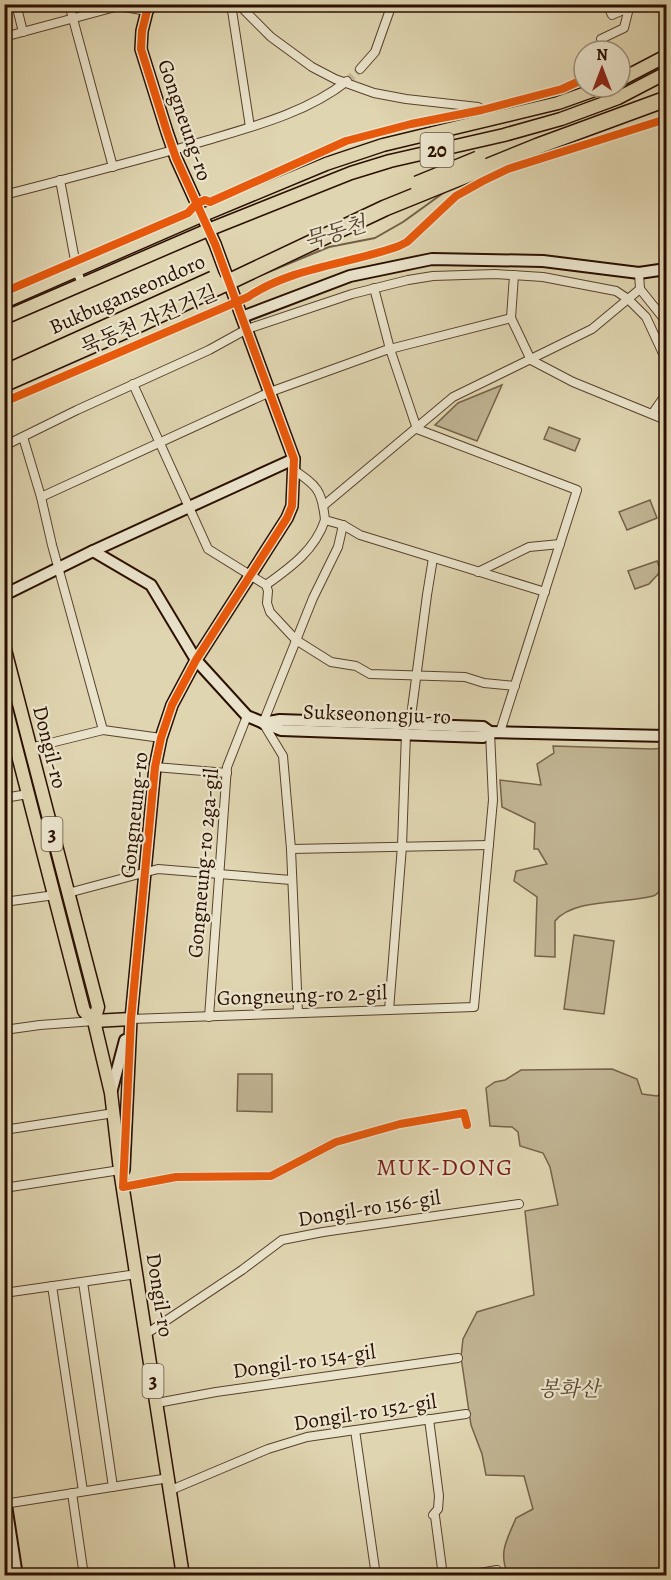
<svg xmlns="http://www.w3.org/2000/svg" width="671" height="1580" font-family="Alegreya,'Noto Serif KR',serif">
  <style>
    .green { fill: #c0b392; stroke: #766149; stroke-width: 1.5 }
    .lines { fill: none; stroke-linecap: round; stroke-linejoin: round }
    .stream { stroke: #725e46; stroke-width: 2 }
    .street-tunnel { stroke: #c4b796; stroke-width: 8; stroke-dasharray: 8 4; stroke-linecap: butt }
    .street-casing { stroke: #58402c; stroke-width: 10 }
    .secondary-casing { stroke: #2b0f00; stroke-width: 14 }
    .primary-casing { stroke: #2b0f00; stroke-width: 15 }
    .street { stroke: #eae4cc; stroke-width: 8 }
    .secondary { stroke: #eae4cc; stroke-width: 10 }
    .primary { stroke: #dfd5b0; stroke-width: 12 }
    .highway-bridge-casing { stroke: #2b0f00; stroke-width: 18; stroke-linecap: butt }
    .highway-bridge { stroke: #dfd5b0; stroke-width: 15 }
    .quiet { stroke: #00873e; stroke-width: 6; stroke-dasharray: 12 6; stroke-linecap: butt }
    .cycleway-casing { stroke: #eae4cc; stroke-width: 11 }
    .cycleway { stroke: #e8590c; stroke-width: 8 }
    .labels { text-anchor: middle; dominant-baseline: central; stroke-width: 4.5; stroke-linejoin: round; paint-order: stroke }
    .shield { fill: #eae4cc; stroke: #644f3d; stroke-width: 1.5 }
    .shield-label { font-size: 20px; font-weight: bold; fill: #2b0f00 }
    .street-label { font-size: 21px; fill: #2b0f00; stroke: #eae4cc }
    .park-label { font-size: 21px; font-style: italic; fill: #5f4833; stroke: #eae4cc }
    .water-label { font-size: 22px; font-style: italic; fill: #5b432e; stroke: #eae4cc }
    .quarter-label { font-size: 24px; letter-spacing: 1.5px; fill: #7a1f14; stroke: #eae4cc }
  </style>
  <rect width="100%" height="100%" fill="#dfd5b0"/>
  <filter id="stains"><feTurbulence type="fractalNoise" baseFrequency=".00333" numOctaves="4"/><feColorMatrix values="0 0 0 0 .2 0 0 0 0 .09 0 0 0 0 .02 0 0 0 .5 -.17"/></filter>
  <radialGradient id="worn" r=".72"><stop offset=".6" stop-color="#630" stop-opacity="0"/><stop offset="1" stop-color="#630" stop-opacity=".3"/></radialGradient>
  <g class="green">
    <polygon points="502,385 477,441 435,425 458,403"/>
    <polygon points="549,427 580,439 575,451 544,439"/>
    <polygon points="650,500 657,518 627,530 619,512"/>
    <polygon points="657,561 661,571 649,584 635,589 628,571"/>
    <path d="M553 746 652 749 666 748V884C662 888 658 895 653 896 625 904 574 898 555 921V957L535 956 537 897 514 881 516 871 547 864 538 849H534L535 823 502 807 500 780 541 785 537 764 554 753Z"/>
    <polygon points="574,935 614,941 604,1014 564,1009"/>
    <path d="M612 1069 637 1079 642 1094 657 1096 666 1090V1575H508C498 1552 507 1540 516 1518L533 1509 524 1476 486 1475 482 1454 471 1425 461 1357 463 1339 477 1312 534 1295 525 1211 558 1205 550 1167 543 1153 520 1146 518 1132 512 1127 490 1126 486 1088 495 1082 505 1080 521 1070Z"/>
    <polygon points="238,1074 272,1074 272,1112 237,1111"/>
  </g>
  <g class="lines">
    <polyline class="stream" points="254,278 329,247 375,238 403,222 446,191"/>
    <polyline class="street-tunnel" points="347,81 360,69"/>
    <defs>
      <g id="street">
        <polyline points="16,4 23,32"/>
        <polyline points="69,4 113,167"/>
        <polyline points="231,4 250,127"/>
        <polyline points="238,4 271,37 312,67 335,79 374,93 406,99 478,107 497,119"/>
        <polyline points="607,4 612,15 630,7"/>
        <polyline points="4,37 119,6 147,11"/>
        <polyline points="601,39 624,28 630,4"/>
        <polyline points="360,69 375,52 392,4"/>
        <polyline points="60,180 77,271 82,284"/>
        <path d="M4 195C73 177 141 160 208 140 255 126 308 112 347 81"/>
        <polyline points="514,275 511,318 531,360 573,382 666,420"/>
        <polyline points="374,288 390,349 417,429 577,490 500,732"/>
        <polyline points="640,289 664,319 666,327"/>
        <polyline points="133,384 208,549 266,585 268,591 267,603 270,612 296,640 331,662 356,666 370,674 465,677 484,683 515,686"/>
        <polyline points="652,414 666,394"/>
        <polyline points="23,437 41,497 52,545 103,730"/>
        <polyline points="4,446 77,410 209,350 247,329 352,294 408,280 433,276 495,274 543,277 616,291 628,299 646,317 666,360"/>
        <path d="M294 470C317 486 322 490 325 520L343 525 360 535 545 592"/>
        <polyline points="41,497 270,392 386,350 511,318"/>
        <polyline points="323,506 453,397 592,329 640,289 639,273"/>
        <polyline points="478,572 529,547 560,544"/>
        <path d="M266 585C291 567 315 550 325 520"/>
        <polyline points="410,724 427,595 433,558"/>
        <polyline points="30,748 103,730 161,738"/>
        <polyline points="155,767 227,773"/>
        <polyline points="4,798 28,794"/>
        <polyline points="291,849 489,845"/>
        <polyline points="68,893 158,869 291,880"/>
        <polyline points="4,902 55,895"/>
        <polyline points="389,1010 402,846 406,733"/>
        <polyline points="298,1013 291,849 283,756 263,723 313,598 338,547 343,525"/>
        <polyline points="209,1017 227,767 247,716"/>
        <polyline points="131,1019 474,1007 493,800 490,732"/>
        <polyline points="4,1030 40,1025 94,1021"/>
        <polyline points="4,1130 114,1113"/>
        <polyline points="123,1187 176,1177 271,1176 336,1142 400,1124 464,1113 467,1125"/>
        <polyline points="4,1188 120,1170"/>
        <polyline points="83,1282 113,1487"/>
        <polyline points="52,1286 83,1491"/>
        <polyline points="4,1293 137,1274"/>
        <polyline points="146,1334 242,1270 282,1240 323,1232 519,1204"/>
        <polyline points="157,1403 216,1392 458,1358"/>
        <polyline points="429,1419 439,1496 438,1509 433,1515 435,1516 443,1576"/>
        <polyline points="355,1430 376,1576"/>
        <polyline points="171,1490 268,1449 307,1437 466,1414"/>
        <polyline points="72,1493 84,1576"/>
        <polyline points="4,1504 169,1478"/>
        <polyline points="462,1576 497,1570"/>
      </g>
      <g id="secondary">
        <polyline points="242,317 350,276 432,259 543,261 639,273 666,269"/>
        <polyline points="93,551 151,585 196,660 247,716 281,730 483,737 490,732 666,736"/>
        <polyline points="4,595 93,551 294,459"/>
        <polyline points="263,723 280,720 483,727 490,732"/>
        <polyline points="111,1093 125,1040"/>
        <polyline points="124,1170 131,1019 155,767 161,738 172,705 196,660 287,518 292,506 294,459 215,244 176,158 167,132 141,49 142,31 147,11 152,4"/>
        <polyline points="4,1492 17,1576"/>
      </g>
      <g id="primary">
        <polyline points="620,80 666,56"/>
        <polyline points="4,302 201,216 326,164 383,145 558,103 603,87"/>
        <polyline points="4,318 208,230 351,173 390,161 504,135 561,119 618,98 666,73"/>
        <polyline points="4,646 98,1007 94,1021 111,1093 120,1170 183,1576"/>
        <polyline points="4,701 84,1011 94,1021"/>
        <polyline points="94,1021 131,1019"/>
      </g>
    </defs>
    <use href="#street" class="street-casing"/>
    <use href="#secondary" class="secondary-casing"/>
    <use href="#primary" class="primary-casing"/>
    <use href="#street" class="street"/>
    <use href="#secondary" class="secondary"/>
    <use href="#primary" class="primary"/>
    <defs>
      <g id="highway-bridge">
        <polyline points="417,184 478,159"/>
        <polyline points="4,373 213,279"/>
        <polyline points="4,384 129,329 385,208 538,146 666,99"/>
      </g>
    </defs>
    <use href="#highway-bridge" class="highway-bridge-casing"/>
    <use href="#highway-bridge" class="highway-bridge"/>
    <polyline class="quiet" points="118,4 119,6"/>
    <defs>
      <g id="cycleway">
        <polyline points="152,4 147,11 142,31 141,49 167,132 176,158 215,244 294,459 292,506 287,518 196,660 172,705 161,738 155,767 131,1019 123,1187 176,1177 271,1176 336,1142 400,1124 464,1113 467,1125"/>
        <polyline points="4,292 188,213 196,204 205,200 210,202 346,141 411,124 482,110 562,89 584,79"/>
        <path d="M4 402 248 297C292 267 350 264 399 246L407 242 456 196 483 181 508 169 666 119"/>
      </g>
    </defs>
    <use href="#cycleway" class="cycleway-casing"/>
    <use href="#cycleway" class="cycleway"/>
  </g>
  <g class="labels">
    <g class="shield">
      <rect x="420.5" y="133" width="33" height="34" rx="4.5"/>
      <rect x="41.5" y="817" width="21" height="34" rx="4.5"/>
      <rect x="142.5" y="1364" width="21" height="34" rx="4.5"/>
    </g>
    <g class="shield-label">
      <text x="437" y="150">20</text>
      <text x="52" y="834">3</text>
      <text x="153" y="1381">3</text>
    </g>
    <g class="street-label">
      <text transform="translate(185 120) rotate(71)">Gongneung-ro</text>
      <text transform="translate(127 294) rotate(-24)">Bukbuganseondoro</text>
      <text transform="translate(149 320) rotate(-23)">묵동천 자전거길</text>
      <text transform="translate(377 714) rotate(2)">Sukseonongju-ro</text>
      <text transform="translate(50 747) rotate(76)">Dongil-ro</text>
      <text transform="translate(134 815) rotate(-84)">Gongneung-ro</text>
      <text transform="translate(203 863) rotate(-85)">Gongneung-ro 2ga-gil</text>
      <text transform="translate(302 995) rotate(-2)">Gongneung-ro 2-gil</text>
      <text transform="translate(369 1208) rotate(-9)">Dongil-ro 156-gil</text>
      <text transform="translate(160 1295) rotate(81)">Dongil-ro</text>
      <text transform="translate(304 1361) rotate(-8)">Dongil-ro 154-gil</text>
      <text transform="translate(365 1412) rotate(-9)">Dongil-ro 152-gil</text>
    </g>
    <g class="park-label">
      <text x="569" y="1389">봉화산</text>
    </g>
    <g class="water-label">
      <text transform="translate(335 233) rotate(-17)">묵동천</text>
    </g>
    <g class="quarter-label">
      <text x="445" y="1167">MUK-DONG</text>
    </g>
  </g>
  <rect width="671" height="1580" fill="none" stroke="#dfd5b0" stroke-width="24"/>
  <rect x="6" y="6" width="659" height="1568" fill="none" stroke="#2b0f00" stroke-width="3"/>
  <rect x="12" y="12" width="647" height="1556" fill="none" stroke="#2b0f00" stroke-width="1.5"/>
  <g transform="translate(602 69)"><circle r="28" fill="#eae4cc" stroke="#9e8f7a" stroke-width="1.5"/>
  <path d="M0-4.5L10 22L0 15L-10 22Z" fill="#8f2418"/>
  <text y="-9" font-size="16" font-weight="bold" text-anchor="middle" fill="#2b0f00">N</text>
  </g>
  <rect width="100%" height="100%" filter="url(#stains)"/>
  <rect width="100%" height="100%" fill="url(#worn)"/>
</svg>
